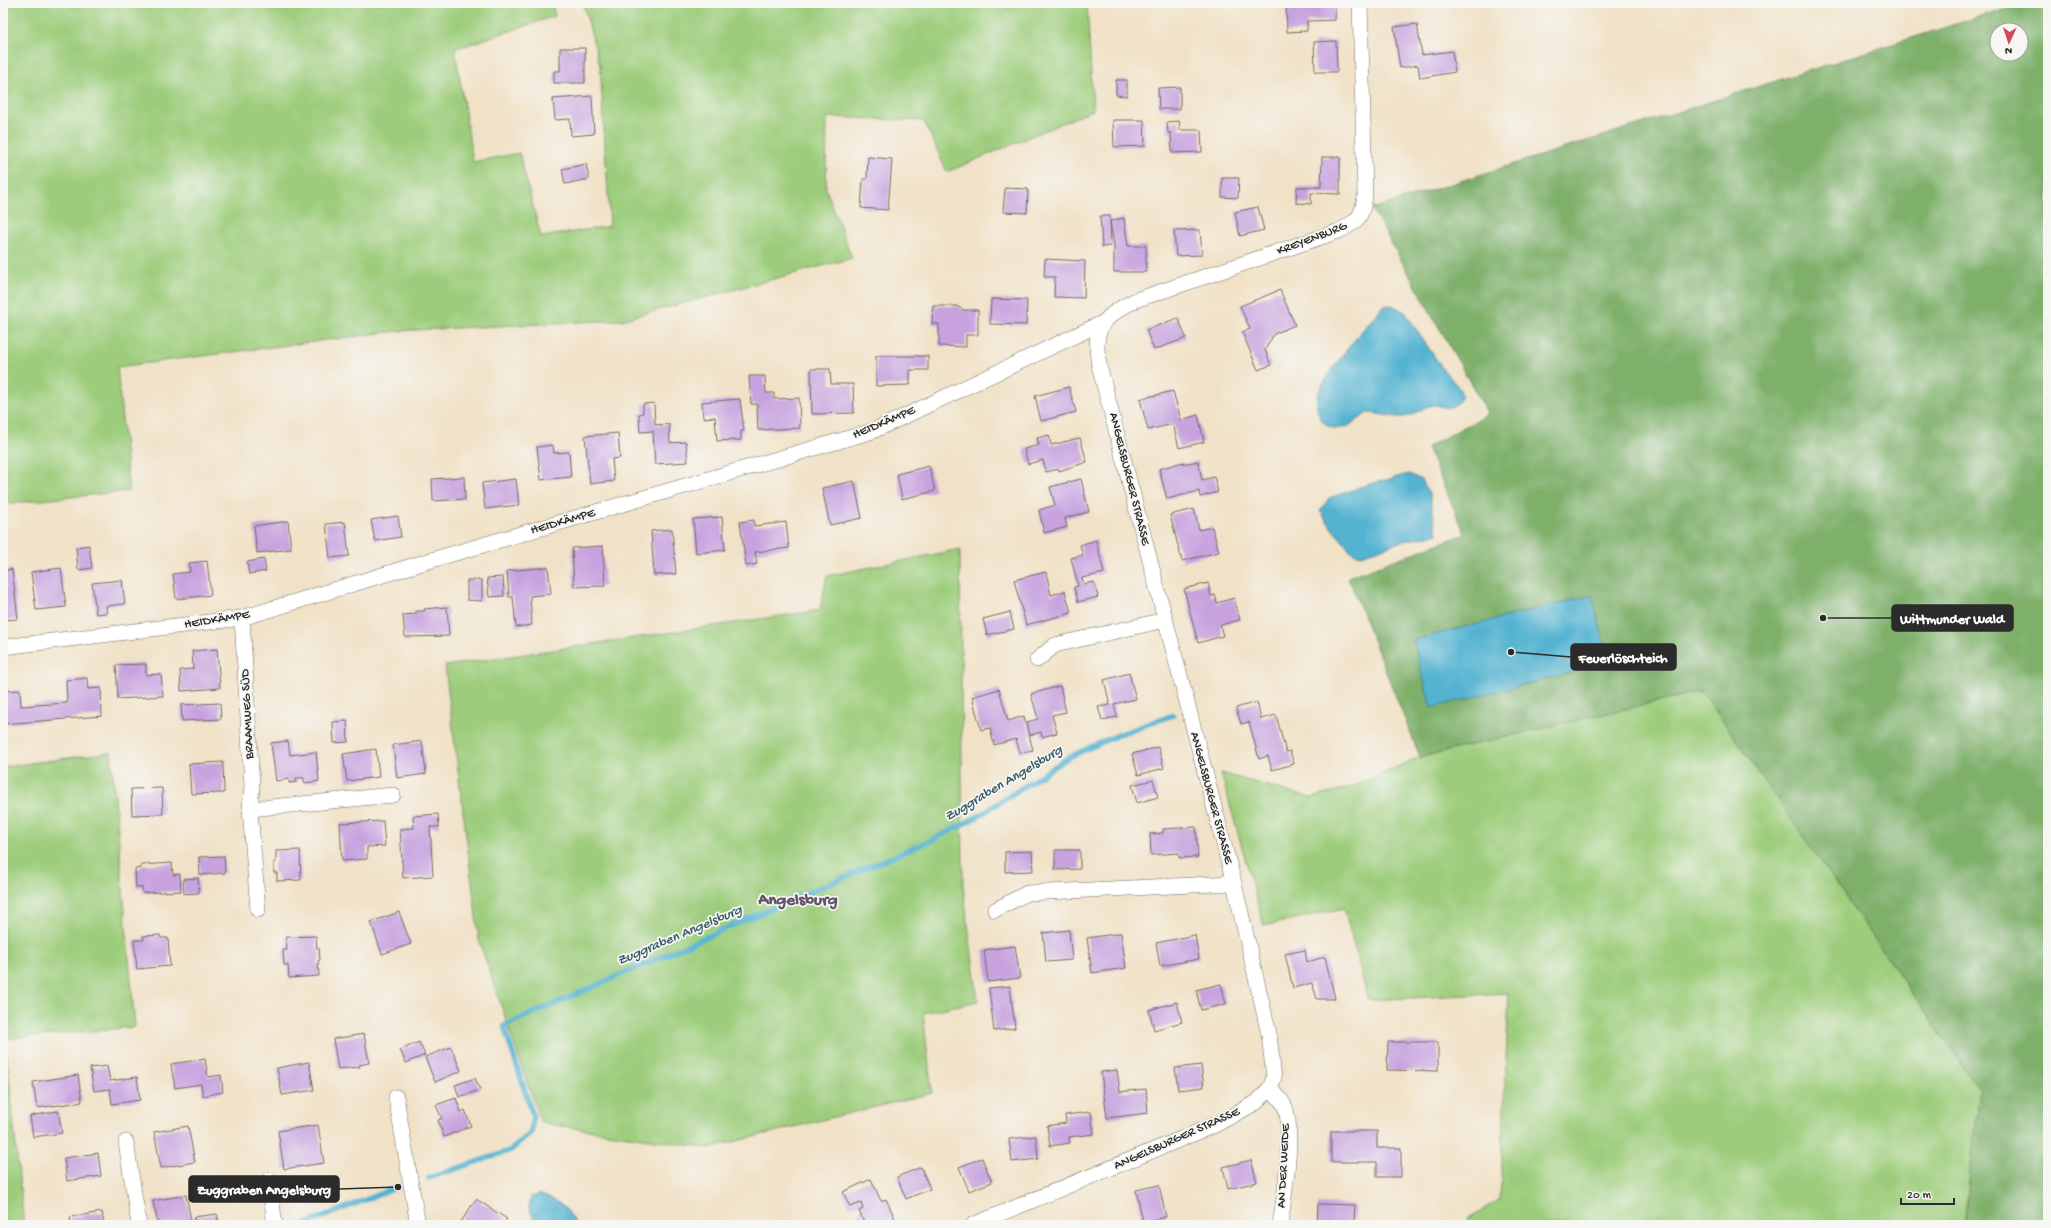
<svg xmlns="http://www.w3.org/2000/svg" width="2051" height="1228" font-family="'Gochi Hand',sans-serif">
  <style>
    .green { fill: #9dcd7b; stroke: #647c53 }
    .forest { fill: #7eb06b; stroke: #546e4b; fill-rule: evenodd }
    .water { fill: #52b3d1; stroke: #3e6f7e }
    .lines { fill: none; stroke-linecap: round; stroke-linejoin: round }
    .stream { stroke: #52b3d1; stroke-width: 5.5 }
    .building { fill: #c7a2df }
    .minor-casing { stroke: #706b62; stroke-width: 16 }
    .minor { stroke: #fff; stroke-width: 15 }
    .labels { text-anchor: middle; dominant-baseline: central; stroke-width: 3.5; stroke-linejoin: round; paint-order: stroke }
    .street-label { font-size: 13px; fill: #2b2b2b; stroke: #f6f6f2 }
    .water-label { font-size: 14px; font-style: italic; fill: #395b65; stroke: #f6f6f2 }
    .district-label { font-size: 17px; font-weight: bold; fill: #62556a; stroke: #f6f6f2 }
    .leader { fill: none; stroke: #2b2b2b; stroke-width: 1.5 }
    .callout-dot { fill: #2b2b2b; stroke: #f6f6f2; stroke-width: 1.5 }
    .callout { fill: #2b2b2b; stroke: #2b2b2b; stroke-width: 1.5 }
    .callout-label { font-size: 14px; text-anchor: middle; font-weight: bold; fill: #fff }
  </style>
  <rect width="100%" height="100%" fill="#f6f6f2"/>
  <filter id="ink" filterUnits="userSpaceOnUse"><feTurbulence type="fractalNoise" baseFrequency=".025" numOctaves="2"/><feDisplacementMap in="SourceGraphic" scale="8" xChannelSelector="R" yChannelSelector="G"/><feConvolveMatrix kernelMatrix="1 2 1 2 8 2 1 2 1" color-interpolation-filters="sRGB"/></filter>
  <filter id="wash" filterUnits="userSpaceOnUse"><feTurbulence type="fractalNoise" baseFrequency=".012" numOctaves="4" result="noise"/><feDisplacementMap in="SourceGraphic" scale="16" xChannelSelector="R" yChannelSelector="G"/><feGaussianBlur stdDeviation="0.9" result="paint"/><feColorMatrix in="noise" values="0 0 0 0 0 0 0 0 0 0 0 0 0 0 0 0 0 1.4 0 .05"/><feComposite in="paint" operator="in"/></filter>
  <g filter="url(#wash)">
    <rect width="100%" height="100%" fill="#f1e2c7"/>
    <g class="green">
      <polygon points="14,3 552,3 555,16 455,49 473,162 519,153 541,237 610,226 600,66 583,3 1087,3 1093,110 947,172 924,121 827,117 826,189 852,258 621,320 397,331 117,367 129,491 3,504 3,6"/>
      <polygon points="960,549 963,886 978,1001 923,1013 932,1093 708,1148 541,1123 479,940 445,666 820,610 827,576"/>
      <polygon points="1702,691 1980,1090 1964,1225 1469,1225 1469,1218 1500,1199 1509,993 1368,1000 1344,908 1264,926 1221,773 1311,798 1352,787 1420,757"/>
      <polygon points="111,752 135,1027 5,1039 24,1225 3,1225 3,767"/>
    </g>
    <path class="forest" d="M2022 3H2048V1225H1964L1980 1090 1702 691 1420 757 1348 577 1465 534 1427 447 1488 414 1372 209ZM1997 30H2021V54H1997Z"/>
    <g class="water">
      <path d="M1392 305 1405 312 1442 368 1460 389 1462 397C1448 417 1444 402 1430 406 1420 409 1414 416 1404 417 1392 418 1379 413 1367 413 1356 421 1343 434 1328 426 1320 422 1315 407 1317 399 1320 378 1368 324 1383 306Z"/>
      <polygon points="1409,474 1422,480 1430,496 1437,533 1426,537 1407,540 1361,555 1353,553 1333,530 1320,511 1329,498 1366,485"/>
      <polygon points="1592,595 1609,663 1431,708 1413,640"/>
      <path d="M539 1194C557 1200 568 1207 576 1225H537L529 1208 531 1197Z"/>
    </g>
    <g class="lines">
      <g class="stream">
        <polyline points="429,1178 511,1150 531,1133 533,1116 504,1026 786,902 934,839 977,817 1069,757 1120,734 1173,715"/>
        <polyline points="302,1225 398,1187"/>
      </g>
    </g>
    <g id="blocks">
      <g class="building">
        <polygon points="1286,3 1335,3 1335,20 1307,21 1307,31 1287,32"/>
        <polygon points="1417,24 1422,55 1452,51 1455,72 1420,78 1418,65 1400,68 1394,27"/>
        <polygon points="1336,41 1337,72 1315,72 1314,42"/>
        <polygon points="560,48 585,48 585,83 554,83 554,71 560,71"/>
        <polygon points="1116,80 1127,80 1127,96 1116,95"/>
        <polygon points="1180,87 1180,109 1159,109 1158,88"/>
        <polygon points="592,96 594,134 571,136 570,119 555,120 553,99"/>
        <polygon points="1113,120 1144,120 1145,146 1114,147"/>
        <polygon points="1179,121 1180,130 1201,130 1202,152 1172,153 1171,133 1168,133 1167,122"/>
        <polygon points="868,157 892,159 888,210 861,208 863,179 867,179"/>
        <polygon points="1322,157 1340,157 1340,194 1311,193 1311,204 1296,203 1297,187 1321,187"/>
        <polygon points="586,164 589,179 565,184 562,169"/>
        <polygon points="1222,178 1239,178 1238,198 1222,197"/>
        <polygon points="1005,188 1028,189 1027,213 1003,212"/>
        <polygon points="1258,207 1264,230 1240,236 1235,212"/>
        <polygon points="1100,216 1110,216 1110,221 1124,218 1128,246 1146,246 1146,272 1114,272 1114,246 1110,221 1111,246 1102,247"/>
        <polygon points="1200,230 1202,255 1176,256 1174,231"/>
        <polygon points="1045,259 1085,261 1084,298 1054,297 1055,277 1044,277"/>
        <polygon points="1280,290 1295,325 1274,334 1265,350 1271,365 1258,370 1242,332 1250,329 1240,306"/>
        <polygon points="991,299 1027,300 1026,325 990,324"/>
        <polygon points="933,306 957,306 963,310 978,310 978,335 966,335 966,347 939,346 939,324 932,324"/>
        <polygon points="1178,318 1186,338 1154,350 1146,330"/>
        <polygon points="876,356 928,356 928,370 910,370 910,385 876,386"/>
        <polygon points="811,369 830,369 831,384 853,384 854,413 812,414"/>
        <polygon points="749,376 765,376 766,393 774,393 774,399 799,398 800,428 758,430 757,404 751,404"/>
        <polygon points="1069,387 1076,412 1041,421 1035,396"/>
        <polygon points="1173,391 1181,420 1198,415 1204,442 1179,448 1173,424 1148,430 1140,399"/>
        <polygon points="740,399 744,431 741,431 741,440 717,441 715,417 703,418 702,402"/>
        <polygon points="654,403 655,425 669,424 670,443 686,442 688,462 655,464 653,431 640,432 639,414 643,413 643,404"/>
        <polygon points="618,433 620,458 612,459 614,481 590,484 585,436"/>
        <polygon points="1049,435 1051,445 1080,438 1087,462 1059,471 1059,469 1046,472 1043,460 1028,464 1024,449 1039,445 1037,438"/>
        <polygon points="553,445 554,453 569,452 571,477 541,480 537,447"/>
        <polygon points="1198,461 1202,480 1214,477 1218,492 1200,497 1199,491 1167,499 1159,469 1183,462 1184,464"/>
        <polygon points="929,466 935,491 902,499 897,474"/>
        <polygon points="464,477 465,499 433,501 432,479"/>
        <polygon points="516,479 519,505 485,509 482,483"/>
        <polygon points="1081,479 1089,512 1065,518 1067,527 1044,533 1039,510 1055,505 1050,487"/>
        <polygon points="854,481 862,518 830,525 822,488"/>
        <polygon points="1194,509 1199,530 1212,527 1219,552 1182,561 1170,515"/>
        <polygon points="398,516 401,537 375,541 371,520"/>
        <polygon points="722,517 725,550 696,553 693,519"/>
        <polygon points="754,520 754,526 786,522 789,548 755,552 757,564 746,566 740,522"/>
        <polygon points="288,521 291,549 257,553 254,526"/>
        <polygon points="345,522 349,556 330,558 326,524"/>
        <polygon points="672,529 676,574 654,575 651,531"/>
        <polygon points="1096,540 1104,573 1082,578 1084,584 1094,582 1098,597 1078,602 1074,587 1078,586 1071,558 1083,555 1080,545"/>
        <polygon points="89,545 92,568 78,570 76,547"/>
        <polygon points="603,546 605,586 574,587 572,548"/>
        <polygon points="264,559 266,571 249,574 247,562"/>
        <polygon points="207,561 211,595 176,599 173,574 190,572 189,563"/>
        <polygon points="548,567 551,594 530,596 532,625 516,627 513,597 509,597 507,571"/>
        <polygon points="61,568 66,607 36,610 31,572"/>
        <polygon points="12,569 18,619 3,620 3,571"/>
        <polygon points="1046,572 1051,595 1065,591 1071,613 1026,625 1014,580"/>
        <polygon points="503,577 504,596 489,597 487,578"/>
        <polygon points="122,580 125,604 106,606 107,613 96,614 92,583"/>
        <polygon points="467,580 482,580 482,601 467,600"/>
        <polygon points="1208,583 1211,596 1215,595 1217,603 1234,598 1240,620 1220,625 1223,636 1198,643 1184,589"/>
        <polygon points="447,607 449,636 405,637 403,615 416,614 416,611 425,611 424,609"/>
        <polygon points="1010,612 1014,629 987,635 983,619"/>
        <polygon points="217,649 220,688 181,691 180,670 193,669 192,651"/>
        <polygon points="146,664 146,675 161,674 163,696 118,699 116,665"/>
        <polygon points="1129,673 1136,699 1114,704 1117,717 1102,720 1098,707 1110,705 1104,680"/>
        <polygon points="87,678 88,689 101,688 102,716 3,724 3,691 20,690 21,706 67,703 66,680"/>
        <polygon points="1060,686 1066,712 1052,715 1057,733 1042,737 1041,732 1030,735 1027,722 1038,719 1031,694"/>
        <polygon points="999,689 1008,721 1024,716 1033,750 1020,753 1016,739 994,745 990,728 981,730 972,697"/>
        <polygon points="1257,702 1261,719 1276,715 1286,752 1290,751 1294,764 1272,770 1268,756 1259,759 1249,722 1241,724 1236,708"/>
        <polygon points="220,703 221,719 182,721 181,705"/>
        <polygon points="347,721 348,742 334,743 333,722"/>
        <polygon points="288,741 290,755 316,752 319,781 304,783 304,778 296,778 297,782 289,783 289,779 276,781 271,743"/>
        <polygon points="422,741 426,774 397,778 393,745"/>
        <polygon points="1158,747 1164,768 1138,775 1132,754"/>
        <polygon points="376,749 379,777 347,781 343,754"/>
        <polygon points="223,762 224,793 191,794 189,764"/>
        <polygon points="1153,780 1158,797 1137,803 1132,785"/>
        <polygon points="162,788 163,814 132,815 131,789"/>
        <polygon points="438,814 439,827 430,827 433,876 403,878 400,829 414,828 413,816"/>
        <polygon points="383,821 385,846 367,847 367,859 342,861 340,823"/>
        <polygon points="1196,827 1198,857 1179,858 1179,853 1151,855 1150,834 1163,833 1163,829"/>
        <polygon points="300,850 301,880 277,881 277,873 274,873 274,862 276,862 276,851"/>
        <polygon points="1055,850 1080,850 1080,869 1055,870"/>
        <polygon points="1032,851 1033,871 1005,872 1005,852"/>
        <polygon points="224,856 225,873 200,875 199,857"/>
        <polygon points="172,863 173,875 180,874 181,891 143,893 142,887 136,887 135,869 141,868 141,865"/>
        <polygon points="198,878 199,893 184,894 183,879"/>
        <polygon points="399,912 411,944 382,954 371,922"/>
        <polygon points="1069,930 1072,960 1046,962 1043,933"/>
        <polygon points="1121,933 1126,968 1092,973 1087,938"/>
        <polygon points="160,935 161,938 168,938 170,966 137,969 134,940 144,940 143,936"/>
        <polygon points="1195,935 1199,959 1160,966 1156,943"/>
        <polygon points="316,936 317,948 319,948 320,960 318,961 319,976 289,978 288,965 284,965 283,950 287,950 286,937"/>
        <polygon points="1015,946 1020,978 988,982 984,950"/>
        <polygon points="1305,950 1307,962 1325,957 1335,999 1317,999 1312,983 1293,988 1285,954"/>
        <polygon points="1221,984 1226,1004 1201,1010 1196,990"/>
        <polygon points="1010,986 1015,1028 994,1031 989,988"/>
        <polygon points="1177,1002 1182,1022 1154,1030 1149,1010"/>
        <polygon points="364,1034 369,1063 359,1065 360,1067 338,1069 333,1039"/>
        <polygon points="419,1042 425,1055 406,1063 400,1050"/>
        <polygon points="1388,1042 1438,1042 1438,1071 1387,1070"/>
        <polygon points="451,1047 461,1071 435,1082 425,1057"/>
        <polygon points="205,1059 208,1077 221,1075 223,1092 203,1096 201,1084 175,1088 171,1064"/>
        <polygon points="309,1062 314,1090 282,1095 277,1068"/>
        <polygon points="1201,1065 1204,1087 1178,1090 1175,1068"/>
        <polygon points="107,1066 110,1081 137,1077 140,1100 112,1104 110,1089 94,1091 90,1068"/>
        <polygon points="1117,1070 1120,1092 1146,1089 1148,1113 1107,1118 1101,1072"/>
        <polygon points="78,1075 82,1102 37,1108 33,1082"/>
        <polygon points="475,1078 480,1090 459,1097 455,1085"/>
        <polygon points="456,1098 461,1112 465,1110 471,1126 444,1137 438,1120 442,1119 436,1105"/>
        <polygon points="58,1111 62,1133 33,1137 30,1116"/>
        <polygon points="1091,1112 1094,1134 1069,1137 1070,1143 1050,1146 1047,1126 1066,1123 1065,1115"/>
        <polygon points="318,1125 324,1163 284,1169 278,1131"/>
        <polygon points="188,1126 195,1162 161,1168 154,1132"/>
        <polygon points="1331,1131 1377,1131 1377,1148 1401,1148 1401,1177 1377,1177 1377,1162 1331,1162"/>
        <polygon points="1036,1136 1038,1159 1012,1162 1009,1139"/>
        <polygon points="98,1153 101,1176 67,1181 64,1158"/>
        <polygon points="982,1158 992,1182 969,1191 959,1167"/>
        <polygon points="1251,1160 1257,1182 1228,1189 1223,1167"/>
        <polygon points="921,1167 930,1189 906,1199 897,1177"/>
        <polygon points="871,1179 881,1201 886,1199 895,1219 881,1225 865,1225 859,1211 863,1209 861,1203 850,1207 843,1192"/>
        <polygon points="1159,1185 1166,1217 1143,1222 1136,1190"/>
        <polygon points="186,1195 191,1220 158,1225 153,1201"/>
        <polygon points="476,1199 507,1219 503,1225 459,1225"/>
        <polygon points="1318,1204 1355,1205 1354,1222 1364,1222 1364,1225 1317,1225"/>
        <polygon points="102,1212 104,1225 71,1225 70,1217"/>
        <polygon points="217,1214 219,1225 195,1225 194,1217"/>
        <polygon points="857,1221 859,1225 849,1225"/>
        <polygon points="1143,1222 1144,1225 1133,1225 1132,1224"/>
      </g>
    </g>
  </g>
  <g filter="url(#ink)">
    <use href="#blocks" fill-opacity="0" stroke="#706b62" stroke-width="1"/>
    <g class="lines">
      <defs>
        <g id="minor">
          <polyline points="242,618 252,786 250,809 258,910"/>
          <polyline points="3,647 242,618 435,559 873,431 1102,323"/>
          <polyline points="1037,660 1055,645 1165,620"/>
          <polyline points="250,809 393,795"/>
          <polyline points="995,910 1027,893 1234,883"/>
          <path d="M1270 1088C1275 1094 1281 1099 1284 1105 1295 1126 1284 1200 1280 1225"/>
          <polyline points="396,1097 418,1225"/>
          <polyline points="126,1142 139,1225"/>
          <polyline points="269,1180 275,1225"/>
          <path d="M973 1225 1217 1124 1257 1102 1270 1088 1274 1078 1269 1034 1234 883 1100 369C1091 330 1101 317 1136 300L1339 231C1358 221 1362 218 1365 196L1360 3"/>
        </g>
      </defs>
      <use href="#minor" class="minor-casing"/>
      <use href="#minor" class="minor"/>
    </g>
  </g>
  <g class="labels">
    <g class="street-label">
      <text transform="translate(1312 239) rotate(-21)">KREYENBURG</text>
      <text transform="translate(884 423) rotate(-23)">HEIDKÄMPE</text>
      <text transform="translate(1129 479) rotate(76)">ANGELSBURGER STRASSE</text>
      <text transform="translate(563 522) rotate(-16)">HEIDKÄMPE</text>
      <text transform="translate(217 620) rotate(-9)">HEIDKÄMPE</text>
      <text transform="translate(248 714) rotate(-93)">BRAAMWEG SÜD</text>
      <text transform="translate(1211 798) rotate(75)">ANGELSBURGER STRASSE</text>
      <text transform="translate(1177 1139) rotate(-24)">ANGELSBURGER STRASSE</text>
      <text transform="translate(1284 1166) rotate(-87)">AN DER WEIDE</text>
    </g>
    <g class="water-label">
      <text transform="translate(1004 784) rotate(-31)">Zuggraben Angelsburg</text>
      <text transform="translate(680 936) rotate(-23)">Zuggraben Angelsburg</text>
    </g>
    <g class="district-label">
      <text x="798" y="901">Angelsburg</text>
    </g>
  </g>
  <path class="leader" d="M1823 618L1892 618M1511 652L1571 657M398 1187L339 1189"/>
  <g class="callout-dot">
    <circle cx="1823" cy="618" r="4"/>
    <circle cx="1511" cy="652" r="4"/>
    <circle cx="398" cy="1187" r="4"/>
  </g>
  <g class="callout">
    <rect x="1892" y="605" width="121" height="26" rx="4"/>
    <rect x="1571" y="644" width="105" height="26" rx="4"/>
    <rect x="189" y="1176" width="150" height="26" rx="4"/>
  </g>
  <g class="callout-label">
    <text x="1952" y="623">Wittmunder Wald</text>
    <text x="1623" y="662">Feuerlöschteich</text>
    <text x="264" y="1194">Zuggraben Angelsburg</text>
  </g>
  <rect width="2051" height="1228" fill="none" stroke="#f6f6f2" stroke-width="16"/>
  <g transform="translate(2009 42) rotate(183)"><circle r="19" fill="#f6f6f2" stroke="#a5a5a2"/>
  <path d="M0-3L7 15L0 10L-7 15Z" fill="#d1495b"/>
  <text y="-6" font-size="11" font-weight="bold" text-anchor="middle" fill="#2b2b2b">N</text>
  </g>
  <path d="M1901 1198v6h53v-6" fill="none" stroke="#2b2b2b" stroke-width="2"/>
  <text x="1907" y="1198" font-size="12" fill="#2b2b2b" stroke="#f6f6f2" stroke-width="3" paint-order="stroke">20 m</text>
</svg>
